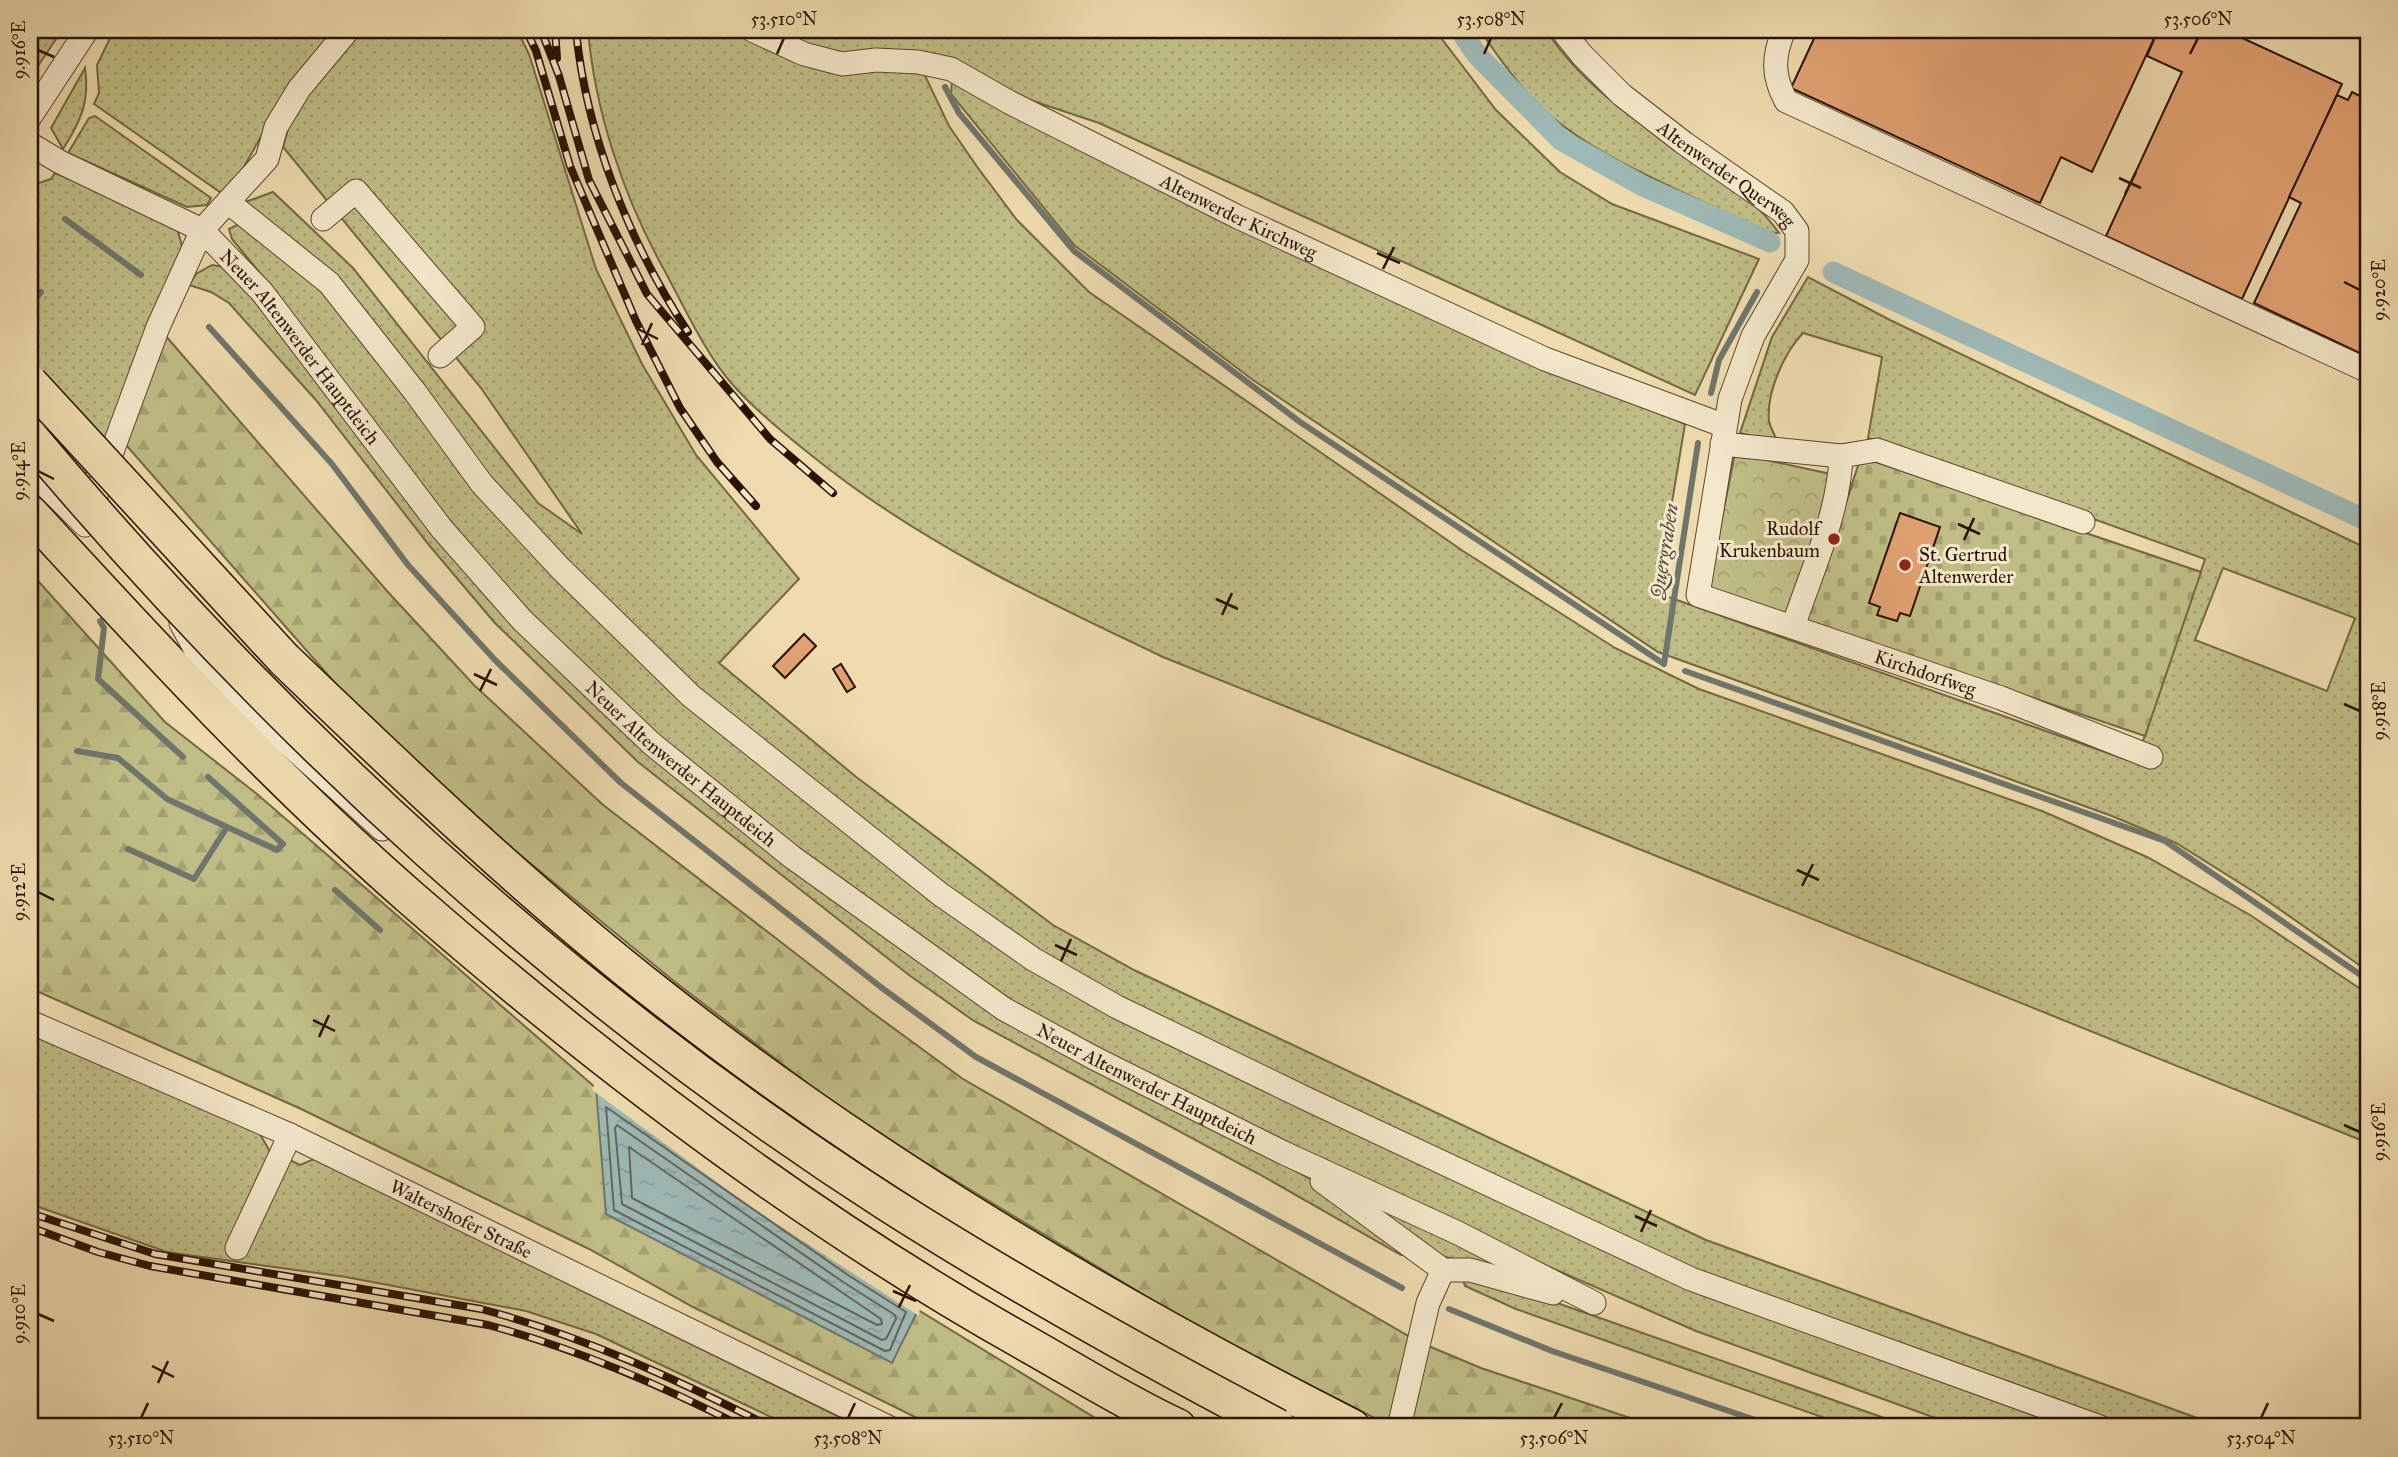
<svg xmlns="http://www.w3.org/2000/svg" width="2398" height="1457" font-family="'IM FELL Great Primer',serif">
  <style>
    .grass { fill: url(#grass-dots); stroke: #756843; stroke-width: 2; fill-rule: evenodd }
    .forest { fill: url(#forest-firs); stroke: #756843; stroke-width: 2 }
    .cemetery { fill: url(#cemetery-stones); stroke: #756843; stroke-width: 2 }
    .park { fill: url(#park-crowns); stroke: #756843; stroke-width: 2 }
    .water { fill: url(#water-ripples); stroke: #70766d; stroke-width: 2 }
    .pier { fill: #eedcaf }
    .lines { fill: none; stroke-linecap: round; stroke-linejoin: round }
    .shore { stroke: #64655b; stroke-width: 2 }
    .stream { stroke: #70766d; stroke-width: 6 }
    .canal { stroke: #9eb9b6; stroke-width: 21 }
    .building { fill: #e1a273; stroke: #2a1100; stroke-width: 2 }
    .minor-casing { stroke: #5b442c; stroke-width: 25 }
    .highway-casing { stroke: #2a1100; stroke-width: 38 }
    .minor { stroke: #f4e8cb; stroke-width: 23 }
    .highway { stroke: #eedcaf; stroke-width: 35 }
    .rail-casing { stroke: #2a1100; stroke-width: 8 }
    .rail { stroke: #f4e8cb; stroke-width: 5; stroke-dasharray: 16; stroke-linecap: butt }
    .highway-bridge-casing { stroke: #2a1100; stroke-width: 38; stroke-linecap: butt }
    .highway-bridge { stroke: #eedcaf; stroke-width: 35 }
    .ticks { fill: none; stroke: #2a1100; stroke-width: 2.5 }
    .poi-dot { fill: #8f2418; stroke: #f4e8cb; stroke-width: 2.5 }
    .labels { text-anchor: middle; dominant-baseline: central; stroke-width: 6; stroke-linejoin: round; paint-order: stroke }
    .street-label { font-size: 19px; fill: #2a1100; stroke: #f4e8cb }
    .poi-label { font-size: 19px; fill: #2a1100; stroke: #f4e8cb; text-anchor: end }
    .water-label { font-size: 21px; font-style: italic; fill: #534c40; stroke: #f4e8cb }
    .neatline { fill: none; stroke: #2a1100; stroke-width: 2.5 }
    .ticks-label { font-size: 18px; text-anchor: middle; fill: #2a1100 }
  </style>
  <defs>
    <pattern id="grass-dots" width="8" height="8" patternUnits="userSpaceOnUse" patternTransform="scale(1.75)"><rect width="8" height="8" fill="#c0be86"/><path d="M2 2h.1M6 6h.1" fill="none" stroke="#a5a272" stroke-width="1.8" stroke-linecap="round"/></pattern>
    <pattern id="forest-firs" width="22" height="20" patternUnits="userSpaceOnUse" patternTransform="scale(1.75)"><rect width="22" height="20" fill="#c0be86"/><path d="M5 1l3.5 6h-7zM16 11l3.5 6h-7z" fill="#a5a272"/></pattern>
    <pattern id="cemetery-stones" width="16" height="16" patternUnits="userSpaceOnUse" patternTransform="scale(1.75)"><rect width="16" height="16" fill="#c0be86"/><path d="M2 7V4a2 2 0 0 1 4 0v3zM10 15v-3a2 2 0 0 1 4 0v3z" fill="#a5a272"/></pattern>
    <pattern id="park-crowns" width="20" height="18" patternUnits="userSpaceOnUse" patternTransform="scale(1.75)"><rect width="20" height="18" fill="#c0be86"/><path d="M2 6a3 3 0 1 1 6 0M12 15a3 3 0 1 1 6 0" fill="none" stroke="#a5a272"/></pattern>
    <pattern id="water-ripples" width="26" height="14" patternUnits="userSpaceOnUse" patternTransform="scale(1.75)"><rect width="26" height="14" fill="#9eb9b6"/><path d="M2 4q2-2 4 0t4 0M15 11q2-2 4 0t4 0" fill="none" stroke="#889e9b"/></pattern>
  </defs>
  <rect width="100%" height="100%" fill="#eedcaf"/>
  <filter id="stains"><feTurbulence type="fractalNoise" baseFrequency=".00286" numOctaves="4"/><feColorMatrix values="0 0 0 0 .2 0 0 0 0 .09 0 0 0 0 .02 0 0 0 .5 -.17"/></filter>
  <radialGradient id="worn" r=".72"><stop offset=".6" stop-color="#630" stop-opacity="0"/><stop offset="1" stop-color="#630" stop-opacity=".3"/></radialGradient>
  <g class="grass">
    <polygon points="30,30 62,30 30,78"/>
    <polygon points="114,30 336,30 276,110 227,197 94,104 99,93 97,65"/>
    <polygon points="357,30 517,30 529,54 596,269 642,364 696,455 799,579 719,663 855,776 1053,925 1134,970 1706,1240 2222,1427 2100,1427 1691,1279 1117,1007 830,809 560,568 329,283 237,205 273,192 353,268 538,503 582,534 481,388 283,147 293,112"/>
    <path d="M588 30H1435L1496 110 1560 172 1612 204 1759 259 1695 395 1099 123 919 63 949 126 978 168 1017 220 1089 292 1463 551 1615 648 1699 689 2042 811 2147 857 2250 915 2368 994V1143L1163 657C1040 599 917 541 811 455 783 433 755 410 732 384 703 350 683 304 662 266 623 195 595 111 588 30Z"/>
    <path d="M1480 30H1546C1585 90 1646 127 1703 167 1733 188 1758 203 1779 233L1767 232C1701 199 1595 159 1543 109 1519 87 1498 57 1480 30Z"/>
    <path d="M85 68C90 101 81 121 63 149L51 128Z"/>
    <path d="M952 80 1546 363 1685 424 1657 593 2133 762 2145 736 2205 559 1868 438 1882 357 1803 333C1784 353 1766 393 1769 421 1770 427 1775 436 1778 442L1740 433 1772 337 1808 277 1890 320 2368 549V971L2259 895 2176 843 2112 816 1658 652 1253 380 1074 245 951 94ZM2223 568 2355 618 2327 691 2195 640Z"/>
    <polygon points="95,116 211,198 207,205 187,207 68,153 89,118"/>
    <polygon points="55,173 164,217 177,228 183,250 115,428 71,496 30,463 30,186 51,179"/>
    <polygon points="239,224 325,287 588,604 1020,955 1631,1257 2090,1427 1960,1427 1696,1331 1481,1237 1054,1028 964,973 865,901 649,729 554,637 491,571 421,485 269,284 232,239 229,229"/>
    <polygon points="212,265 229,268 416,507 703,795 897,946 977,1001 1307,1177 1339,1198 1407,1255 1401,1255 1259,1174 974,1021 909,975 638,762 494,622 429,545 315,399 229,303 211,292 189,285 196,274"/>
    <polygon points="30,1034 260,1134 269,1150 300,1165 314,1159 860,1427 792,1427 596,1334 526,1311 346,1277 167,1252 30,1204"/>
    <polygon points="1358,1196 1537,1280 1438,1255"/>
    <polygon points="1462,1277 1543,1298 1910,1427 1850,1427 1516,1309 1465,1286"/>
  </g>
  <g class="forest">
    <polygon points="158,327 387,591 474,685 602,804 870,1011 963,1079 1419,1342 1481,1368 1657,1427 1392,1427 1200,1329 918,1158 820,1093 675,982 464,809 342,691 119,437"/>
    <polygon points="30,572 165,722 257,794 596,1088 892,1362 918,1310 1110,1427 935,1427 693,1307 589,1249 299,1108 30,988"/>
  </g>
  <polygon class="cemetery" points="1861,457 2201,572 2145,736 1806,621"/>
  <polygon class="park" points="1735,453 1826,473 1852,485 1806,621 1708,589"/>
  <polygon class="water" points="596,1088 754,1202 918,1310 892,1363 606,1214"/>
  <polygon class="pier" points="598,1085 756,1199 920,1307 919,1316 752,1208 592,1090 594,1085"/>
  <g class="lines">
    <g class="shore">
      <polygon points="606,1107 848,1275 906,1312 890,1350 885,1351 614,1210"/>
      <polygon points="617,1125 843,1282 895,1315 896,1319 886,1339 882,1340 622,1204 615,1128"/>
      <polygon points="629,1147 881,1319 882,1324 877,1325 632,1198"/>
    </g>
    <g class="stream">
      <polyline points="945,87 959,113 1074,251 1300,422 1664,664 1698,443"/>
      <polyline points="65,219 141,275"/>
      <polyline points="30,307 41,292"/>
      <polyline points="209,327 332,464 408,565 495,660 621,783 882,988 976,1057 1402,1288"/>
      <polyline points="1711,393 1719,360 1757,292"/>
      <polyline points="100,621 104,628 98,679 183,757"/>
      <polyline points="1685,671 2165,841 2368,980"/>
      <polyline points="77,751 118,758 167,799 227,827"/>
      <polyline points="128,849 194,879 227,827 277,850 283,844 208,777"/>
      <polyline points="335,890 380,930"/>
      <polyline points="1449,1309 1552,1351 1776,1427"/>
    </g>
    <g class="canal">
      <polyline points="1460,30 1477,55 1561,140 1643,186 1770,242"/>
      <polyline points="1833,272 2368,521"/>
    </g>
  </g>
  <g class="building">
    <polygon points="1818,30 2158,30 2092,172 2061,157 2040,203 1791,88"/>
    <polygon points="2158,30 2225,30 2342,84 2242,299 2106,236 2182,72 2147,56"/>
    <polygon points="2352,92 2368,100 2368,357 2254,303 2301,203 2289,197 2337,95 2348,100"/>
    <polygon points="1900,513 1940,527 1910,616 1900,613 1897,621 1877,615 1880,607 1869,603"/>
    <polygon points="804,634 816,646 785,678 773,666"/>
    <polygon points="841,664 855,687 847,692 833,669"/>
  </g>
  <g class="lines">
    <defs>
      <g id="minor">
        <path id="s1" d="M752 30 804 54 842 64 876 60 918 62 951 69 1009 102 1238 217 1545 359 1725 426"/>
        <path id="s2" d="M1562 30 1582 55 1622 95 1684 143 1783 212 1797 231V260L1753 336 1730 399 1698 595 2001 698 2151 757"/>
        <path d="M1784 30C1773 56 1772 75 1786 101L2368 371"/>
        <polyline points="30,117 87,30"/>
        <polyline points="30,144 60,162 202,230 267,159 276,127 299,89 348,30"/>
        <polyline points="228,202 329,283 415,392 482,484 560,568 691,696 940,894 1033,959 1117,1007 1309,1100 1691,1279 2100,1427"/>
        <polyline points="323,219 356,191 473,327 440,356"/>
        <polyline points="1722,444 1841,456 1877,450 2083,522"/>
        <path id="s3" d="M30 470 85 525 158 327 202 230 262 292 442 529 522 620 652 744 792 857 1004 1009 1094 1058 1284 1153 1458 1233 1594 1303"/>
        <polyline points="181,623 206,669 382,829"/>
        <path d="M1793 627C1811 572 1839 514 1841 456"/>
        <path id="s4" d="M30 1022 290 1135 888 1427"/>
        <polyline points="1322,1181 1443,1270 1470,1270 1553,1293"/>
        <polyline points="237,1248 290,1135"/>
        <polyline points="1399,1427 1428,1303 1443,1270"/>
      </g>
      <g id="highway">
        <path d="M30 513C152 646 275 779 411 898 600 1063 803 1218 1022 1341 1074 1370 1124 1402 1178 1427"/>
        <path d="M284 659C406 776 527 892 660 996 875 1165 1110 1304 1352 1427"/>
      </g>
    </defs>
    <use href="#minor" class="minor-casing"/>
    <use href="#highway" class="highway-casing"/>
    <use href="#minor" class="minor"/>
    <use href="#highway" class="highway"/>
    <defs>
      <g id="rail">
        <polyline points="526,30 536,51 570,166 636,321 680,408 717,462 756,506"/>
        <polyline points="541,30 559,76 589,180 647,294 770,439 833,493"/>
        <polyline points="555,30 557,58"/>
        <path d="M576 30C586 135 630 244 688 332"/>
        <path d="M30 1213 155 1254 481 1309C583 1336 678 1380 771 1427"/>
        <path d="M30 1227 98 1252 150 1266 488 1325C578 1349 661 1385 743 1427"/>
      </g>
    </defs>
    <use href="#rail" class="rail-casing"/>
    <use href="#rail" class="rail"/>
    <defs>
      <g id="highway-bridge">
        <polyline points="30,383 284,659"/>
        <path d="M30 437C276 730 565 996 887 1203 1014 1284 1145 1357 1278 1427"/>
      </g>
    </defs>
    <use href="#highway-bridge" class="highway-bridge-casing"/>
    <use href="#highway-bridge" class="highway-bridge"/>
  </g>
  <path class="ticks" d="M38 50 54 57M777 54 784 38M1484 54 1491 38M2190 54 2198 38M2119 178 2141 188M2125 194 2136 172M1377 253 1400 263M1383 269 1394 247M2344 282 2360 290M636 328 658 339M642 345 652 323M38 471 54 479M1958 524 1980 534M1964 540 1974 518M1216 599 1238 609M1222 615 1232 593M474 674 497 685M480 691 491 669M2344 704 2360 711M1797 870 1819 880M1802 886 1813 864M38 892 54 900M1055 945 1077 955M1061 961 1071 939M313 1020 335 1031M319 1037 329 1015M2344 1125 2360 1132M1635 1216 1657 1226M1641 1232 1651 1210M893 1291 916 1301M899 1307 910 1285M38 1314 54 1321M152 1366 174 1377M158 1383 168 1361M141 1418 148 1403M848 1418 855 1403M1554 1418 1562 1403M2261 1418 2268 1403"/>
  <g class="poi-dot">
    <circle cx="1834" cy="539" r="7"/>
    <circle cx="1905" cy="565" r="7"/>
  </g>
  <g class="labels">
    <g class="street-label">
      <text stroke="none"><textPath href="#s2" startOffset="220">Altenwerder Querweg</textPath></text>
      <text stroke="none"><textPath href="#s1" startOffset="530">Altenwerder Kirchweg</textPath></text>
      <text stroke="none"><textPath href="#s3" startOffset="548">Neuer Altenwerder Hauptdeich</textPath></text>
      <text stroke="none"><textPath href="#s2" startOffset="934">Kirchdorfweg</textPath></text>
      <text stroke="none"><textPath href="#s3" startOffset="1115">Neuer Altenwerder Hauptdeich</textPath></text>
      <text stroke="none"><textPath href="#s3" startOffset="1682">Neuer Altenwerder Hauptdeich</textPath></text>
      <text stroke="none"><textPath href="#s4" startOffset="474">Waltershofer Straße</textPath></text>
    </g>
    <g class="poi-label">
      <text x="1820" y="528">Rudolf<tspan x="1820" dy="22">Krukenbaum</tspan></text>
      <text x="1919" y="554" text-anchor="start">St. Gertrud<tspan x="1919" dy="22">Altenwerder</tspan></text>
    </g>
    <g class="water-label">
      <text transform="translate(1664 551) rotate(-81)">Quergraben</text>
    </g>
  </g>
  <rect width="2398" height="1457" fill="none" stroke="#eedcaf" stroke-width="77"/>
  <rect x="38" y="38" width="2322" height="1380" class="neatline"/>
  <g class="ticks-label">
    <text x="784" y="25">53.510°N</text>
    <text x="1491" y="25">53.508°N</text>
    <text x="2198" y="25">53.506°N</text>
    <text transform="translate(19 50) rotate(-90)" y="6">9.916°E</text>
    <text transform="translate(2379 290) rotate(-90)" y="6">9.920°E</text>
    <text transform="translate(19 471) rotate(-90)" y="6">9.914°E</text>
    <text transform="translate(2379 711) rotate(-90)" y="6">9.918°E</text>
    <text transform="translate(19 892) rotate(-90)" y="6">9.912°E</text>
    <text transform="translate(2379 1132) rotate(-90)" y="6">9.916°E</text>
    <text transform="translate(19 1314) rotate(-90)" y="6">9.910°E</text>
    <text x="141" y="1444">53.510°N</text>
    <text x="848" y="1444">53.508°N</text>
    <text x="1554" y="1444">53.506°N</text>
    <text x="2261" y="1444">53.504°N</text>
  </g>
  <rect width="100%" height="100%" filter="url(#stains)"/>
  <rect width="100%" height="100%" fill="url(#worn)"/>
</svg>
